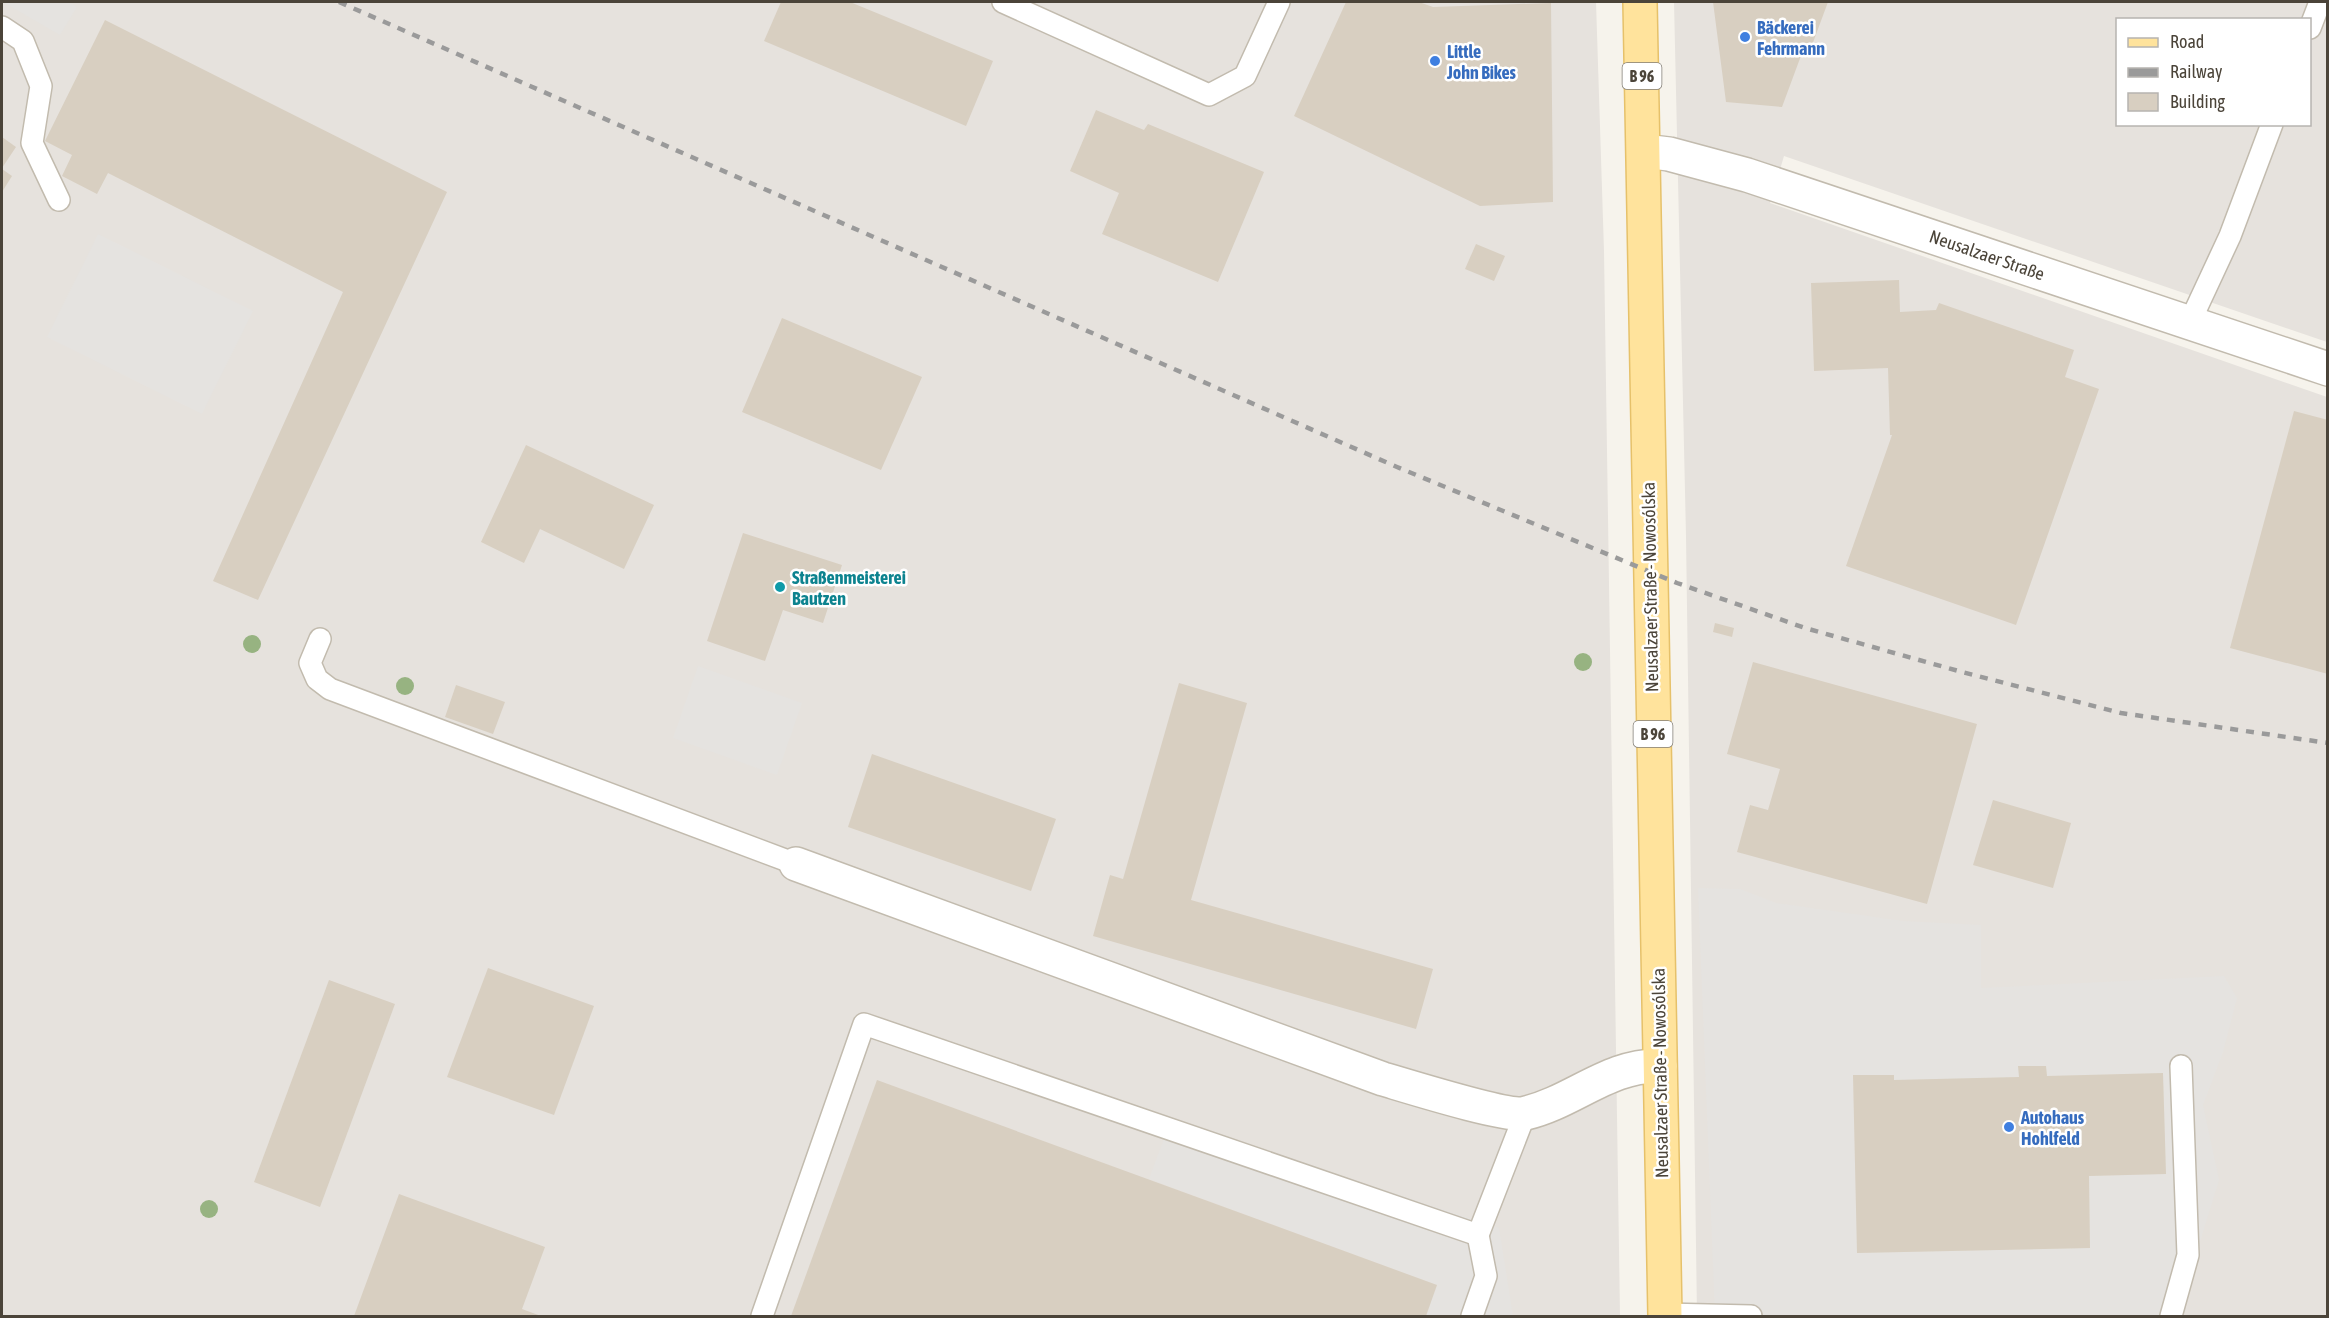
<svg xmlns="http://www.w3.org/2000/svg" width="2329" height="1318" font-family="'Asap Condensed',sans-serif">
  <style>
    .industrial { fill: #e6e2dd; fill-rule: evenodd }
    .parking { fill: #e5e3e0; fill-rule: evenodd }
    .building { fill: #d8cfc1 }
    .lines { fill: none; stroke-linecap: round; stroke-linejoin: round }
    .lane-casing { stroke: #c2bbae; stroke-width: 24 }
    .street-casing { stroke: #c2bbae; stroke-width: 36 }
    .primary-casing { stroke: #e6c16a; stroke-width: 36 }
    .lane { stroke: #fff; stroke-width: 21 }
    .street { stroke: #fff; stroke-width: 33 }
    .primary { stroke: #ffe39c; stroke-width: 33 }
    .rail { stroke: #9a9a9a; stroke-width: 4.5; stroke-dasharray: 8 8; stroke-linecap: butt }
    .tree { fill: #97b381 }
    .shop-dot { fill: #3f7fe0; stroke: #fff; stroke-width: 2 }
    .culture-dot { fill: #0f9aa8; stroke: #fff; stroke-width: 2 }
    .labels { text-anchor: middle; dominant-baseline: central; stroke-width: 5; stroke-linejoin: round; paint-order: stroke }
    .shield { fill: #fff; stroke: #817c74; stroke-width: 1.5 }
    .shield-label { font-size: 16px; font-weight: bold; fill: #4b4439 }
    .shop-label { font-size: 18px; font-weight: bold; fill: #366cbe; stroke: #fff; text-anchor: start }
    .street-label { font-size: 18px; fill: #4b4439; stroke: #fff }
    .culture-label { font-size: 18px; font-weight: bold; fill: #0d838f; stroke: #fff; text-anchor: start }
  </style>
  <rect width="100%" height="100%" fill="#f6f3ec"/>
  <g class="industrial">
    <polygon points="2,2 1596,2 1604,251 1620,1316 2,1316"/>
    <path d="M1674 2H2327V342L1784 156 1770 203 2327 397V1316H1697L1686 536ZM2118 20H2310V124H2118Z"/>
  </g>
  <g class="parking">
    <polygon points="3,2 68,2 77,7 60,35"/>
    <polygon points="98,234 253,311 202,414 47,337"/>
    <polygon points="698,666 802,703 777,775 673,738"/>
    <path d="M1698 888 1740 889 1776 903 1903 921 1981 925V988L2224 976 2237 998 2223 1052 2203 1105 2219 1180 2177 1316H1715ZM2019 1066H2046L2047 1076 2163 1073 2166 1174 2089 1176 2090 1248 1857 1253 1853 1076 1893 1075 1894 1080 2019 1077Z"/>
    <polygon points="1171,1120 1499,1228 1513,1316 1426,1316 1437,1285 1149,1179"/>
  </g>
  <g class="building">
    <polygon points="781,2 850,2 993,61 966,126 764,41"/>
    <polygon points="1346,2 1419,2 1433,7 1551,3 1553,202 1480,206 1294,116"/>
    <polygon points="1713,2 1828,2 1808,56 1802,53 1782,107 1726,102"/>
    <polygon points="105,20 447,192 258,600 213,581 343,292 108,173 97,194 62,176 72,155 45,141"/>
    <polygon points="1096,110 1144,130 1148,124 1264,172 1218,282 1102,234 1119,193 1070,171"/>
    <polygon points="2,137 16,147 2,168"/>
    <polygon points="2,169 12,176 2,192"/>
    <polygon points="1476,244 1505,256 1494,281 1465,269"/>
    <polygon points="1899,280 1900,312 1936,310 1939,303 2074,350 2065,377 2099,389 2016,625 1846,566 1892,435 1890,435 1888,368 1814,371 1811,283"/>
    <polygon points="782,318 922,377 881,470 742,412"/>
    <polygon points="2294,411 2328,420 2328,674 2230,648"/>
    <polygon points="526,445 654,505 624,569 540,529 524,563 481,542"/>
    <polygon points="743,533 842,565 823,623 783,610 765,661 707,641"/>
    <polygon points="1715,623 1734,628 1732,637 1713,632"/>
    <polygon points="1753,662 1977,724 1927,904 1737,852 1750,805 1768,810 1780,769 1727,754"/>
    <polygon points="1179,683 1247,703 1191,900 1433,969 1416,1029 1093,936 1110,875 1123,879"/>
    <polygon points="456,685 505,702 493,734 445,717"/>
    <polygon points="872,754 1056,819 1031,891 848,827"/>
    <polygon points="1993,800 2071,823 2053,888 1973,865"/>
    <polygon points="488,968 594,1006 554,1115 447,1077"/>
    <polygon points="329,980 395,1004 320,1207 254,1182"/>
    <polygon points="2018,1066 2046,1066 2047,1076 2163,1073 2166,1174 2089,1176 2090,1248 1857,1253 1853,1075 1894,1075 1894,1080 2019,1077"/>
    <polygon points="877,1080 1437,1285 1426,1316 791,1316"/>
    <polygon points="399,1194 545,1247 522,1309 541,1316 354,1316"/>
  </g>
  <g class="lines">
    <defs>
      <g id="lane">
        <polyline points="1003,2 1209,95 1245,76 1279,2"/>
        <polyline points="2,27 23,41 41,86 32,143 59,200"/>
        <polyline points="2310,28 2320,2"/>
        <polyline points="2189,324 2230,236 2272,124"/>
        <polyline points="320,639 310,663 317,679 330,689 796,864"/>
        <polyline points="1665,1314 1751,1316"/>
        <polyline points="762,1316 864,1024 1478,1235 1525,1114"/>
        <polyline points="1472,1316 1486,1276 1478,1235"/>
        <polyline points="2171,1316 2188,1255 2181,1066"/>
      </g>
      <g id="street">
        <polyline points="1644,151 1669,154 1747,175 2328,369"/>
        <path d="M796 864 1383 1079C1407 1086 1509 1118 1526 1113 1573 1102 1610 1064 1660 1066"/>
      </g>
      <polyline id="primary" points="1640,2 1665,1316"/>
    </defs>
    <use href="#lane" class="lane-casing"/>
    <use href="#street" class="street-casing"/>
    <use href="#primary" class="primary-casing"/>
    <use href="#lane" class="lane"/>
    <use href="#street" class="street"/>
    <use href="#primary" class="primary"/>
    <polyline class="rail" points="339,2 1397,467 1677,583 1805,628 1962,672 2121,713 2328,743"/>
  </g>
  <g class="tree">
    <circle cx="252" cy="644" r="9"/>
    <circle cx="1583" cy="662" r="9"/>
    <circle cx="405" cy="686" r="9"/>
    <circle cx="209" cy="1209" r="9"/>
  </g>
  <g class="shop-dot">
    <circle cx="1745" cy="37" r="6"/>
    <circle cx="1435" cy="61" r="6"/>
    <circle cx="2009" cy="1127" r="6"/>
  </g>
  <circle class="culture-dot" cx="780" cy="587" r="6"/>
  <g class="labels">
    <g class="shield">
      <rect x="1622.5" y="63" width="39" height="26" rx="4.5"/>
      <rect x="1633.5" y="721" width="39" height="26" rx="4.5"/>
    </g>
    <g class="shield-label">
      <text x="1642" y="76">B 96</text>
      <text x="1653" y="734">B 96</text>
    </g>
    <g class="shop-label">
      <text x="1757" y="27">Bäckerei<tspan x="1757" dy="21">Fehrmann</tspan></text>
      <text x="1447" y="51">Little<tspan x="1447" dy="21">John Bikes</tspan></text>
      <text x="2021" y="1117">Autohaus<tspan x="2021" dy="21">Hohlfeld</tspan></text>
    </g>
    <g class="street-label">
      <text transform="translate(1987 255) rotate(19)">Neusalzaer Straße</text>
      <text transform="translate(1650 587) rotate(-91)">Neusalzaer Straße - Nowosólska</text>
      <text transform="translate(1660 1073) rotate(-91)">Neusalzaer Straße - Nowosólska</text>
    </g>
    <g class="culture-label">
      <text x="792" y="577">Straßenmeisterei<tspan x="792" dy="21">Bautzen</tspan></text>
    </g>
  </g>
  <rect width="2329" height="1318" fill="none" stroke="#4b4439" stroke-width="6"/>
  <rect x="2116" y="18" width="195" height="108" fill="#ffffff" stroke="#b7b4b0" stroke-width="1.5"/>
  <rect x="2128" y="38" width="30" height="9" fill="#ffe39c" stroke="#b7b4b0" stroke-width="1.5"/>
  <text x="2170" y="48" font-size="18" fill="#4b4439">Road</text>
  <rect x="2128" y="68" width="30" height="9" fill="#9a9a9a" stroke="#b7b4b0" stroke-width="1.5"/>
  <text x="2170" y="78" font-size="18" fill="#4b4439">Railway</text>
  <rect x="2128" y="93" width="30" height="18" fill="#d8cfc1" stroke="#b7b4b0" stroke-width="1.5"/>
  <text x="2170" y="108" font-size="18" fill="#4b4439">Building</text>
</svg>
